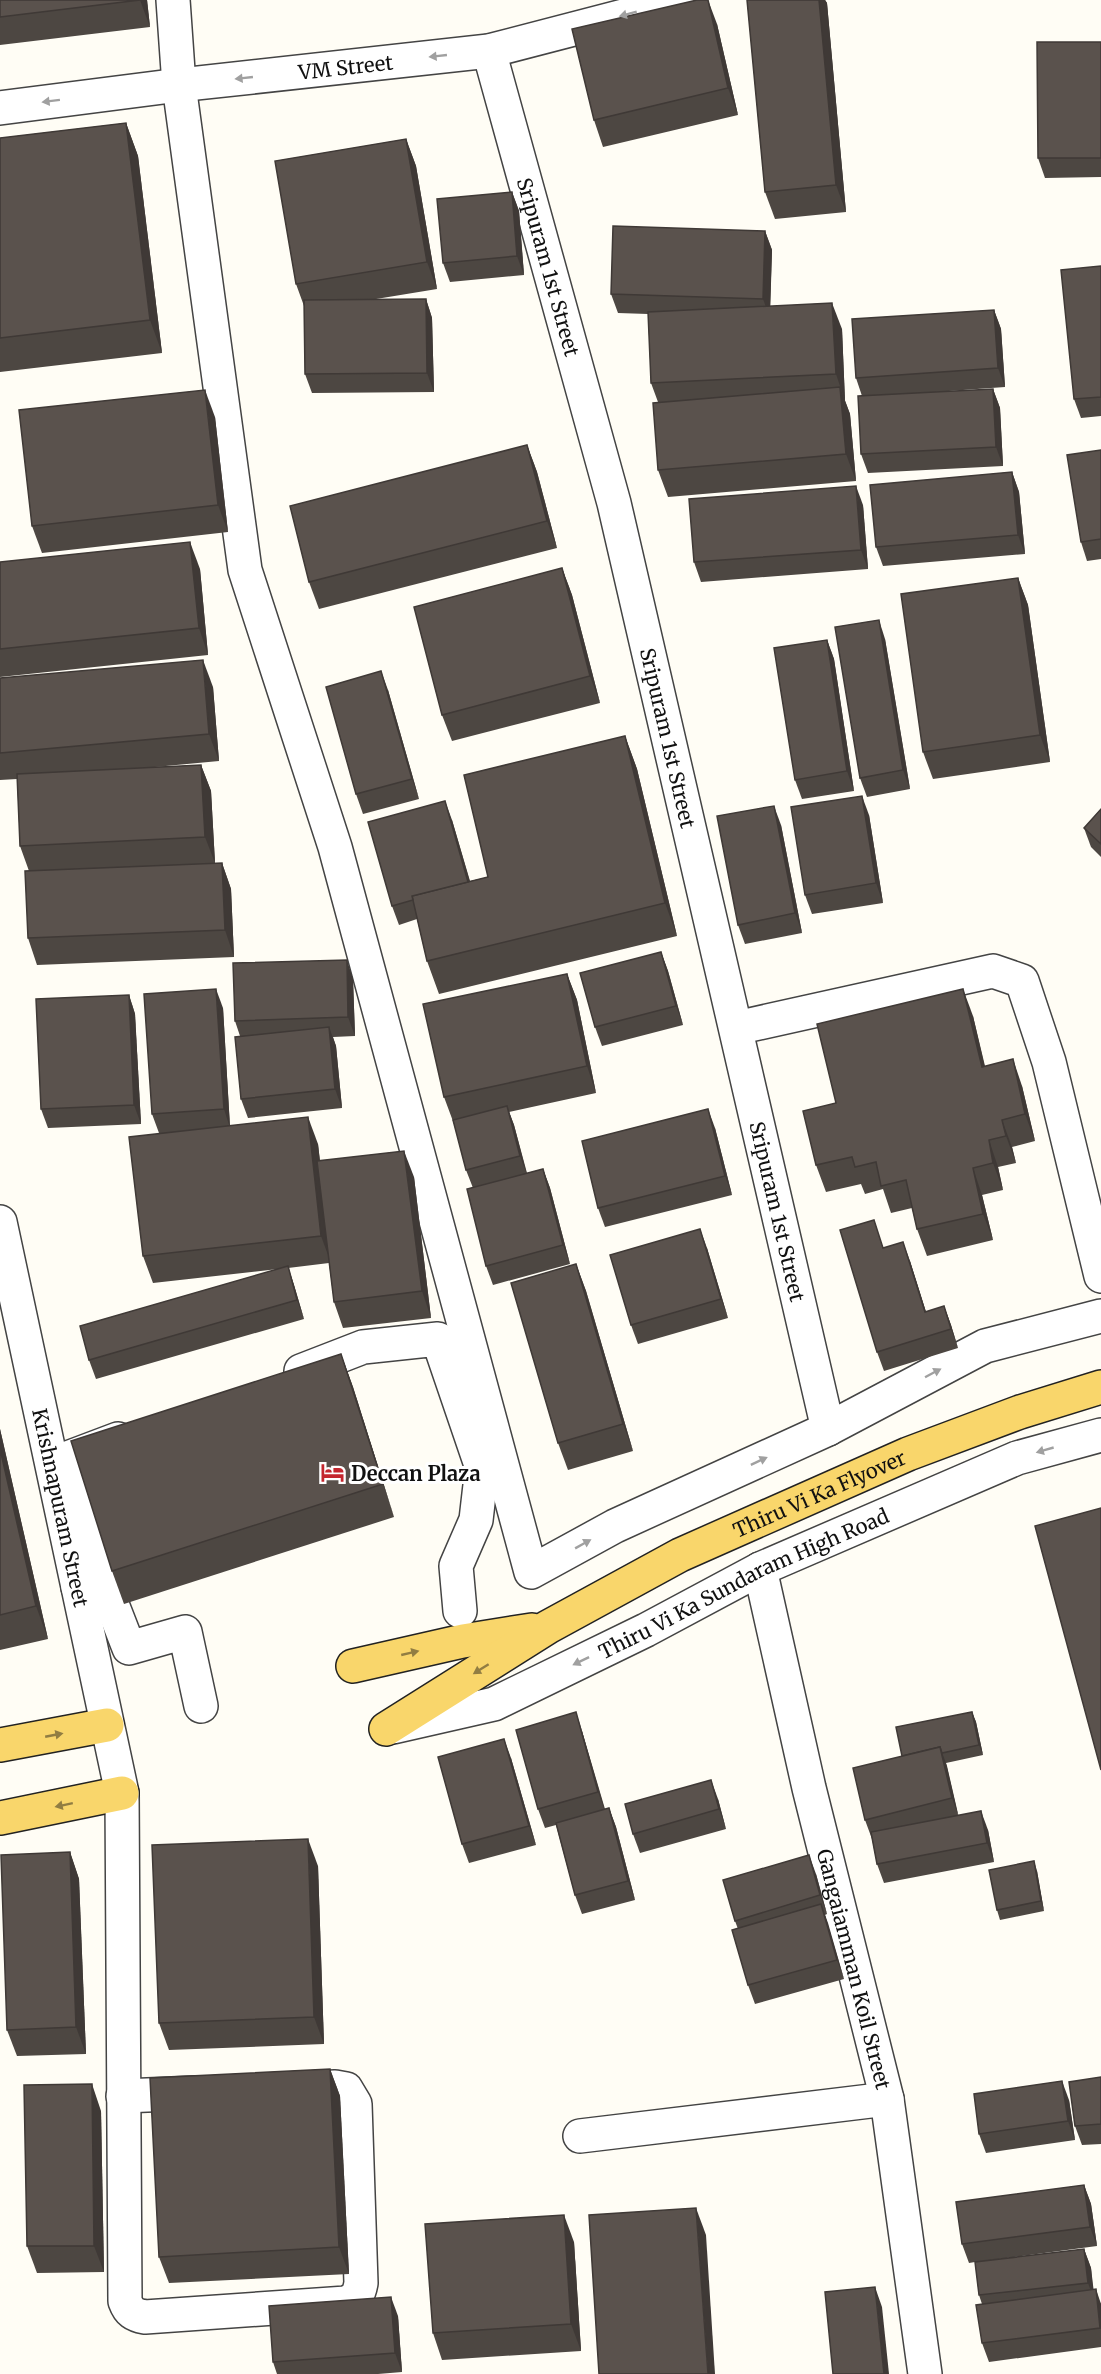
<svg xmlns="http://www.w3.org/2000/svg" width="1101" height="2374" font-family="Merriweather,serif">
  <style>
    .lines { fill: none; stroke-linecap: round; stroke-linejoin: round }
    .minor-casing { stroke: #444; stroke-width: 36 }
    .major-casing { stroke: #222; stroke-width: 36 }
    .minor { stroke: #fff; stroke-width: 33 }
    .major { stroke: #f9d66b; stroke-width: 33 }
    .wall { fill: #4d4742 }
    .shaded-wall { fill: #3f3936 }
    .building { fill: #5a524d; stroke: #3f3936; stroke-width: 1.5 }
    .oneway { fill: #a0a0a0 }
    .oneway2 { fill: #917d42 }
    .labels { text-anchor: middle; dominant-baseline: central; stroke-width: 6; stroke-linejoin: round; paint-order: stroke }
    .street-label { font-size: 20px; fill: #111; stroke: #fff }
    .poi-label { font-size: 20px; font-weight: bold; fill: #111; stroke: #fff; text-anchor: start }
  </style>
  <rect width="100%" height="100%" fill="#fffdf5"/>
  <g class="lines">
    <defs>
      <g id="minor">
        <polyline points="173,0 179,85 245,570 335,847 531,1572 615,1526 828,1429 985,1346 1101,1316"/>
        <path id="s1" d="M489 51 614 503 828 1429"/>
        <path id="s2" d="M0 108 179 85 489 51 685 0"/>
        <polyline points="736,1028 993,971 1022,981 1049,1062 1101,1276"/>
        <path id="s3" d="M0 1222 122 1793 125 2301C129 2312 134 2315 145 2317L346 2303C357 2298 359 2294 361 2283L355 2104 346 2089 335 2087 292 2089"/>
        <polyline points="301,1371 363,1347 438,1339 482,1468 476,1520 456,1566 460,1611"/>
        <path id="s4" d="M760 1569 809 1788 887 2099 925 2374"/>
        <polyline points="101,1576 129,1648 185,1632 201,1706"/>
        <polyline points="78,1587 101,1576 65,1459 118,1439"/>
        <path id="s5" d="M393 1727 494 1704 646 1630 760 1569 1017 1458 1101 1435"/>
        <polyline points="123,2096 196,2093"/>
        <polyline points="580,2136 887,2099"/>
      </g>
      <g id="major">
        <polyline points="353,1666 463,1641 532,1630"/>
        <path id="s6" d="M386 1729 548 1627 680 1555 908 1454 1020 1412 1101 1387"/>
        <polyline points="0,1745 107,1725"/>
        <polyline points="0,1818 122,1793"/>
      </g>
    </defs>
    <use href="#minor" class="minor-casing"/>
    <use href="#major" class="major-casing"/>
    <use href="#minor" class="minor"/>
    <use href="#major" class="major"/>
  </g>
  <g class="wall">
    <polygon points="0,0 147,0 150,27 0,45"/>
    <polygon points="747,0 825,0 827,3 846,212 775,219 765,192"/>
    <polygon points="717,24 738,115 603,147 594,120"/>
    <polygon points="1101,42 1101,177 1045,178 1038,158"/>
    <polygon points="126,123 138,156 162,353 0,372 0,138"/>
    <polygon points="406,139 416,166 437,289 370,300 426,299 432,318 434,392 312,393 305,374 304,306 296,284"/>
    <polygon points="512,192 519,211 524,275 450,282 443,263"/>
    <polygon points="765,231 772,250 770,306 842,329 845,401 850,414 856,481 668,497 658,470 658,402 651,383 648,314 618,313 611,294"/>
    <polygon points="1101,266 1101,416 1081,418 1074,399"/>
    <polygon points="994,310 1001,329 1005,387 935,392 993,389 1000,408 1003,466 868,473 861,454 862,396 856,378"/>
    <polygon points="215,417 228,532 42,553 32,526"/>
    <polygon points="527,445 537,472 557,548 319,609 309,582"/>
    <polygon points="1101,450 1101,559 1087,561 1081,542"/>
    <polygon points="1012,472 1019,492 1025,554 883,566 876,547"/>
    <polygon points="863,505 868,569 701,582 694,562"/>
    <polygon points="0,562 200,569 208,655 0,677"/>
    <polygon points="562,568 572,595 600,703 452,741 442,715"/>
    <polygon points="1018,578 1028,605 1050,762 933,779 923,752"/>
    <polygon points="885,639 910,789 867,797 860,778"/>
    <polygon points="827,640 834,659 854,791 802,799 795,780"/>
    <polygon points="0,678 213,687 219,761 155,767 201,765 211,791 215,863 222,863 231,889 234,957 37,965 28,938 29,871 20,846 17,779 0,780"/>
    <polygon points="388,690 419,799 363,814 356,794"/>
    <polygon points="625,736 637,769 677,936 439,994 427,961 417,919 399,925 392,906 452,820 470,881 488,877"/>
    <polygon points="1101,809 1101,857 1091,847 1084,828"/>
    <polygon points="869,815 883,903 812,914 805,895"/>
    <polygon points="781,825 802,933 745,944 738,925"/>
    <polygon points="661,952 668,971 683,1025 602,1046 595,1027"/>
    <polygon points="567,974 577,1000 596,1093 509,1112 514,1125 527,1173 543,1169 550,1188 570,1264 493,1285 486,1266 473,1188 466,1170 454,1124 444,1097"/>
    <polygon points="353,979 355,1036 333,1037 336,1046 342,1108 248,1118 241,1099 240,1036 235,1021"/>
    <polygon points="129,995 135,1014 141,1124 48,1128 41,1109"/>
    <polygon points="223,1008 230,1126 318,1144 320,1161 414,1177 431,1318 343,1328 334,1302 329,1263 288,1268 294,1285 304,1319 96,1379 89,1360 278,1269 153,1283 143,1256 159,1133 152,1114"/>
    <polygon points="973,1016 985,1066 1022,1086 1035,1141 1012,1147 1016,1163 998,1167 1003,1190 982,1195 993,1240 927,1256 917,1229 912,1208 891,1213 883,1189 865,1194 861,1184 826,1192 816,1165 836,1103"/>
    <polygon points="715,1128 732,1195 605,1227 598,1208"/>
    <polygon points="707,1248 728,1318 638,1344 631,1325"/>
    <polygon points="884,1248 910,1261 926,1312 944,1306 951,1325 958,1348 884,1371 877,1352"/>
    <polygon points="576,1264 586,1291 633,1451 568,1470 558,1443"/>
    <polygon points="341,1354 353,1387 394,1517 124,1604 112,1571"/>
    <polygon points="0,1429 48,1639 0,1650"/>
    <polygon points="972,1712 976,1722 983,1755 946,1763 958,1815 988,1830 994,1862 884,1883 877,1864 872,1839 865,1820 902,1756"/>
    <polygon points="582,1731 605,1809 609,1808 616,1827 635,1900 582,1914 575,1895 556,1825 545,1828 538,1809"/>
    <polygon points="511,1758 536,1845 469,1863 462,1844"/>
    <polygon points="718,1799 726,1829 640,1853 633,1834"/>
    <polygon points="70,1852 79,1879 86,2054 17,2056 7,2030"/>
    <polygon points="318,1866 324,2044 169,2050 159,2023"/>
    <polygon points="1037,1871 1044,1911 1000,1920 997,1910"/>
    <polygon points="816,1874 827,1914 825,1915 844,1979 755,2004 748,1985 738,1929 735,1921"/>
    <polygon points="330,2069 340,2096 349,2274 169,2283 159,2257"/>
    <polygon points="1101,2077 1101,2144 1082,2145 1075,2126"/>
    <polygon points="1069,2100 1075,2140 986,2153 979,2134"/>
    <polygon points="101,2111 104,2272 37,2273 27,2246"/>
    <polygon points="1084,2185 1091,2204 1097,2246 976,2262 1084,2249 1091,2268 1093,2290 1101,2304 1101,2347 989,2362 982,2343 982,2304 979,2295 975,2262 969,2263 962,2244"/>
    <polygon points="574,2242 581,2351 442,2360 433,2333"/>
    <polygon points="398,2316 402,2372 378,2374 277,2374 273,2362"/>
  </g>
  <g class="shaded-wall">
    <polygon points="140,0 147,0 150,27"/>
    <polygon points="708,0 717,24 738,115 728,88"/>
    <polygon points="819,0 825,0 827,3 846,212 836,185"/>
    <polygon points="126,123 138,156 162,353 150,320"/>
    <polygon points="406,139 416,166 437,289 427,262"/>
    <polygon points="512,192 519,211 524,275 517,256"/>
    <polygon points="765,231 772,250 770,318 763,299"/>
    <polygon points="426,299 432,318 434,392 427,373"/>
    <polygon points="832,303 842,329 845,401 836,374"/>
    <polygon points="994,310 1001,329 1005,387 998,368"/>
    <polygon points="840,387 850,414 856,481 846,454"/>
    <polygon points="993,389 1000,408 1003,466 996,447"/>
    <polygon points="205,390 215,417 228,532 218,505"/>
    <polygon points="527,445 537,472 557,548 547,521"/>
    <polygon points="1012,472 1019,492 1025,554 1018,535"/>
    <polygon points="856,486 863,505 868,569 861,550"/>
    <polygon points="190,542 200,569 208,655 199,628"/>
    <polygon points="562,568 572,595 600,703 590,676"/>
    <polygon points="1018,578 1028,605 1050,762 1040,735"/>
    <polygon points="879,620 885,639 910,789 903,770"/>
    <polygon points="827,640 834,659 854,791 847,771"/>
    <polygon points="203,660 213,687 219,761 209,734"/>
    <polygon points="381,671 388,690 419,799 412,779"/>
    <polygon points="625,736 637,769 677,936 665,903"/>
    <polygon points="201,765 211,791 215,863 205,837"/>
    <polygon points="862,796 869,815 883,903 876,883"/>
    <polygon points="445,801 452,820 476,903 469,883"/>
    <polygon points="774,806 781,825 802,933 795,913"/>
    <polygon points="222,863 231,889 234,957 225,930"/>
    <polygon points="661,952 668,971 683,1025 676,1006"/>
    <polygon points="347,960 353,979 355,1036 348,1017"/>
    <polygon points="567,974 577,1000 596,1093 587,1066"/>
    <polygon points="216,989 223,1008 230,1128 224,1109"/>
    <polygon points="963,989 973,1016 991,1094 982,1067"/>
    <polygon points="129,995 135,1014 141,1124 134,1105"/>
    <polygon points="329,1027 336,1046 342,1108 335,1089"/>
    <polygon points="1013,1059 1022,1086 1035,1141 1025,1114"/>
    <polygon points="507,1106 514,1125 527,1175 520,1156"/>
    <polygon points="708,1109 715,1128 732,1195 725,1176"/>
    <polygon points="308,1117 318,1144 331,1263 321,1236"/>
    <polygon points="1002,1120 1012,1147 1016,1163 1006,1136"/>
    <polygon points="989,1140 998,1167 1003,1190 993,1163"/>
    <polygon points="404,1151 414,1177 431,1318 422,1291"/>
    <polygon points="973,1168 982,1195 993,1240 983,1214"/>
    <polygon points="543,1169 550,1188 570,1264 563,1245"/>
    <polygon points="700,1229 707,1248 728,1318 721,1299"/>
    <polygon points="903,1242 910,1261 932,1331 925,1312"/>
    <polygon points="576,1264 586,1291 633,1451 623,1424"/>
    <polygon points="288,1266 294,1285 304,1319 297,1300"/>
    <polygon points="944,1306 951,1325 958,1348 951,1329"/>
    <polygon points="341,1354 353,1387 394,1517 383,1484"/>
    <polygon points="0,1429 48,1639 36,1606 0,1449"/>
    <polygon points="576,1712 582,1731 605,1811 598,1792"/>
    <polygon points="972,1712 976,1722 983,1755 979,1745"/>
    <polygon points="504,1739 511,1758 536,1845 529,1826"/>
    <polygon points="940,1747 947,1766 959,1818 952,1798"/>
    <polygon points="711,1780 718,1799 726,1829 719,1809"/>
    <polygon points="609,1808 616,1827 635,1900 628,1881"/>
    <polygon points="981,1811 988,1830 994,1862 987,1843"/>
    <polygon points="308,1839 318,1866 324,2044 314,2017"/>
    <polygon points="70,1852 79,1879 86,2054 76,2027"/>
    <polygon points="809,1855 816,1874 827,1914 820,1895"/>
    <polygon points="1034,1861 1037,1871 1044,1911 1041,1901"/>
    <polygon points="821,1904 828,1923 844,1979 837,1960"/>
    <polygon points="330,2069 340,2096 349,2274 339,2247"/>
    <polygon points="1062,2081 1069,2100 1075,2140 1068,2121"/>
    <polygon points="92,2084 101,2111 104,2272 94,2246"/>
    <polygon points="1084,2185 1091,2204 1097,2246 1090,2227"/>
    <polygon points="696,2208 706,2235 715,2374 708,2374"/>
    <polygon points="564,2215 574,2242 581,2351 571,2324"/>
    <polygon points="1084,2249 1091,2268 1095,2302 1088,2283"/>
    <polygon points="875,2287 882,2307 889,2374 884,2374"/>
    <polygon points="1096,2289 1101,2304 1101,2329 1100,2328"/>
    <polygon points="391,2297 398,2316 402,2372 395,2353"/>
  </g>
  <g class="building">
    <polygon points="0,0 140,0 0,17"/>
    <polygon points="697,0 708,0 728,88 594,120 572,29"/>
    <polygon points="747,0 819,0 836,185 765,192"/>
    <polygon points="1037,42 1101,42 1101,158 1038,158"/>
    <polygon points="126,123 150,320 0,338 0,138"/>
    <polygon points="406,139 427,262 296,284 275,161"/>
    <polygon points="512,192 517,256 443,263 437,199"/>
    <polygon points="613,226 765,231 763,299 611,294"/>
    <polygon points="1101,266 1101,397 1074,399 1061,270"/>
    <polygon points="426,299 427,373 305,374 304,300"/>
    <polygon points="832,303 836,374 651,383 648,312"/>
    <polygon points="994,310 998,368 856,378 852,319"/>
    <polygon points="840,387 846,454 658,470 653,403"/>
    <polygon points="993,389 996,447 861,454 858,396"/>
    <polygon points="205,390 218,505 32,526 19,410"/>
    <polygon points="527,445 547,521 309,582 290,506"/>
    <polygon points="1101,450 1101,539 1081,542 1067,455"/>
    <polygon points="1012,472 1018,535 876,547 870,485"/>
    <polygon points="856,486 861,550 694,562 689,499"/>
    <polygon points="190,542 199,628 0,649 0,562"/>
    <polygon points="562,568 590,676 442,715 414,607"/>
    <polygon points="1018,578 1040,735 923,752 901,594"/>
    <polygon points="879,620 903,770 860,778 835,627"/>
    <polygon points="827,640 847,771 795,780 774,648"/>
    <polygon points="203,660 209,734 0,753 0,678"/>
    <polygon points="381,671 412,779 356,794 326,687"/>
    <polygon points="625,736 665,903 427,961 412,896 488,877 464,775"/>
    <polygon points="201,765 205,837 20,846 17,774"/>
    <polygon points="862,796 876,883 805,895 791,807"/>
    <polygon points="445,801 468,882 412,896 413,900 392,906 368,822"/>
    <polygon points="774,806 795,913 738,925 717,816"/>
    <polygon points="1101,809 1101,844 1084,828"/>
    <polygon points="222,863 225,930 28,938 25,871"/>
    <polygon points="661,952 676,1006 595,1027 580,973"/>
    <polygon points="347,960 348,1017 235,1021 233,963"/>
    <polygon points="567,974 587,1066 444,1097 423,1004"/>
    <polygon points="216,989 224,1109 152,1114 144,994"/>
    <polygon points="963,989 982,1067 1013,1059 1025,1114 1002,1120 1006,1136 989,1140 993,1163 973,1168 983,1214 917,1229 906,1180 881,1186 876,1162 855,1167 852,1157 816,1165 803,1111 836,1103 817,1024"/>
    <polygon points="129,995 134,1105 41,1109 36,999"/>
    <polygon points="329,1027 335,1089 241,1099 235,1037"/>
    <polygon points="507,1106 520,1156 466,1170 453,1120"/>
    <polygon points="708,1109 725,1176 598,1208 582,1141"/>
    <polygon points="308,1117 321,1236 143,1256 129,1137"/>
    <polygon points="404,1151 422,1291 334,1302 317,1161"/>
    <polygon points="543,1169 563,1245 486,1266 467,1189"/>
    <polygon points="874,1220 883,1248 903,1242 925,1312 944,1306 951,1329 877,1352 840,1230"/>
    <polygon points="700,1229 721,1299 631,1325 610,1255"/>
    <polygon points="576,1264 623,1424 558,1443 511,1283"/>
    <polygon points="288,1266 297,1300 89,1360 80,1326"/>
    <polygon points="341,1354 383,1484 112,1571 71,1441"/>
    <polygon points="0,1449 36,1606 0,1615"/>
    <polygon points="1101,1508 1101,1770 1035,1526"/>
    <polygon points="576,1712 598,1792 538,1809 516,1730"/>
    <polygon points="972,1712 979,1745 942,1753 940,1747 902,1756 896,1727"/>
    <polygon points="504,1739 529,1826 462,1844 438,1757"/>
    <polygon points="940,1747 952,1798 865,1820 853,1768"/>
    <polygon points="711,1780 719,1809 633,1834 625,1804"/>
    <polygon points="609,1808 628,1881 575,1895 556,1823"/>
    <polygon points="981,1811 987,1843 877,1864 871,1832"/>
    <polygon points="308,1839 314,2017 159,2023 152,1845"/>
    <polygon points="70,1852 76,2027 7,2030 1,1855"/>
    <polygon points="809,1855 820,1895 735,1921 723,1880"/>
    <polygon points="1034,1861 1041,1901 997,1910 989,1870"/>
    <polygon points="821,1904 837,1960 748,1985 732,1930"/>
    <polygon points="330,2069 339,2247 159,2257 150,2078"/>
    <polygon points="1101,2077 1101,2124 1075,2126 1069,2082"/>
    <polygon points="1062,2081 1068,2121 979,2134 974,2094"/>
    <polygon points="92,2084 94,2246 27,2246 24,2085"/>
    <polygon points="1084,2185 1090,2227 962,2244 956,2202"/>
    <polygon points="696,2208 708,2374 599,2374 589,2215"/>
    <polygon points="564,2215 571,2324 433,2333 425,2224"/>
    <polygon points="1084,2249 1088,2283 979,2295 975,2262"/>
    <polygon points="875,2287 884,2374 833,2374 825,2292"/>
    <polygon points="1096,2289 1100,2328 982,2343 976,2305"/>
    <polygon points="391,2297 395,2353 273,2362 269,2306"/>
  </g>
  <defs><path id="oneway-solid" d="M-6-.8H1V-3.2L6.5 0L1 3.2V.8H-6Z" transform="scale(1.5)"/></defs>
  <g class="oneway">
    <use href="#oneway-solid" transform="translate(628 14) rotate(165)"/>
    <use href="#oneway-solid" transform="translate(438 56) rotate(174)"/>
    <use href="#oneway-solid" transform="translate(244 78) rotate(174)"/>
    <use href="#oneway-solid" transform="translate(51 101) rotate(173)"/>
    <use href="#oneway-solid" transform="translate(933 1373) rotate(-28)"/>
    <use href="#oneway-solid" transform="translate(1045 1450) rotate(164)"/>
    <use href="#oneway-solid" transform="translate(759 1461) rotate(-25)"/>
    <use href="#oneway-solid" transform="translate(583 1544) rotate(-29)"/>
    <use href="#oneway-solid" transform="translate(581 1661) rotate(154)"/>
  </g>
  <g class="oneway2">
    <use href="#oneway-solid" transform="translate(410 1653) rotate(-13)"/>
    <use href="#oneway-solid" transform="translate(481 1669) rotate(148)"/>
    <use href="#oneway-solid" transform="translate(54 1735) rotate(-11)"/>
    <use href="#oneway-solid" transform="translate(64 1805) rotate(168)"/>
  </g>
  <defs>
    <symbol id="hotel-bare" viewBox="-9 -9 18 18"><path d="M-6-4.5h1.5V1H6V5H4.5V3h-9V5H-6ZM-4 0a1.8 1.8 0 1 1 3.6 0ZM.5 0V-2.5h3Q6-2.5 6 0Z" fill="#c4262e" stroke="#fff" stroke-width="2.5" paint-order="stroke"/></symbol>
  </defs>
  <g fill-rule="evenodd">
    <use href="#hotel-bare" x="316" y="1456" width="33" height="33"/>
  </g>
  <g class="labels">
    <g class="street-label">
      <text stroke="none"><textPath href="#s2" startOffset="348">VM Street</textPath></text>
      <text stroke="none"><textPath href="#s1" startOffset="224">Sripuram 1st Street</textPath></text>
      <text stroke="none"><textPath href="#s1" startOffset="710">Sripuram 1st Street</textPath></text>
      <text stroke="none"><textPath href="#s1" startOffset="1196">Sripuram 1st Street</textPath></text>
      <text stroke="none"><textPath href="#s6" startOffset="494">Thiru Vi Ka Flyover</textPath></text>
      <text stroke="none"><textPath href="#s3" startOffset="292">Krishnapuram Street</textPath></text>
      <text stroke="none"><textPath href="#s5" startOffset="381">Thiru Vi Ka Sundaram High Road</textPath></text>
      <text stroke="none"><textPath href="#s4" startOffset="411">Gangaiamman Koil Street</textPath></text>
    </g>
    <g class="poi-label">
      <text x="351" y="1473">Deccan Plaza</text>
    </g>
  </g>
</svg>
